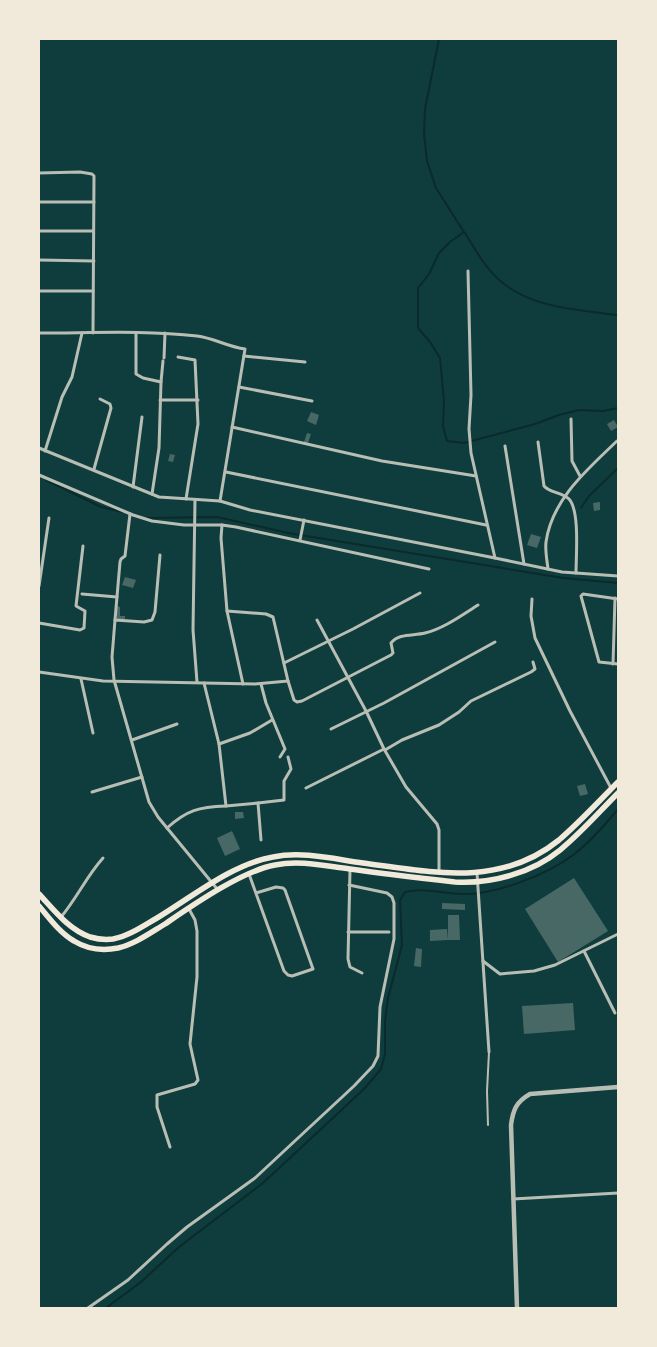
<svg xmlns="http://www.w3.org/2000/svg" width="657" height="1347" font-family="Barlow,sans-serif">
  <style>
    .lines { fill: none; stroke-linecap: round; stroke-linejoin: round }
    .stream { stroke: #0a2a2b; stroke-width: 2 }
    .building { fill: #486865 }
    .service { stroke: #b8beb3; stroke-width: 2 }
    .minor { stroke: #b8beb3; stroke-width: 3 }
    .tertiary { stroke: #b8beb3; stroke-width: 4.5 }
    .trunk { stroke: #f1e9da; stroke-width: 5.5 }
  </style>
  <rect width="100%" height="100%" fill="#0f3d3e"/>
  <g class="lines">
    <g class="stream">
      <polyline points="439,39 425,109 424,134 427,161 436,188 464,232 450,242 439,253 429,274 418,288 418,328 430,342 440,358 444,401 443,426 447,441 464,443 535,424 559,415 579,410 603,411 618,408"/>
      <path d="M465 233C472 244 479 257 488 268 519 308 572 309 618 315"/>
      <polyline points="46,480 101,507 122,512"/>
      <polyline points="581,508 589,496 618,468"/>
      <polyline points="146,518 217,517 288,533 563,578 618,583"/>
      <path d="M106 1308 141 1282 179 1247 263 1183 365 1088 381 1069 385 1054V1021L388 998 402 945 400 900 405 892C424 887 442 894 462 894 494 895 547 875 573 855 589 843 605 825 618 809"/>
    </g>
  </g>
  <g class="building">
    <polygon points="311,412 319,415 316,425 307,421"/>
    <polygon points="614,420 618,427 611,431 607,424"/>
    <polygon points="307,433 311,434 308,443 304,442"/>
    <polygon points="170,454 175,455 173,462 168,461"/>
    <polygon points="600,502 600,510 594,511 593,503"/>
    <polygon points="531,534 541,537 537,548 527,545"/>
    <polygon points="125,577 136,580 133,588 122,585"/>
    <polygon points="117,606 120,607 120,616 125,616 125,619 117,619"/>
    <polygon points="585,784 588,794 580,796 577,786"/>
    <polygon points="235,812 243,812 244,818 235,819"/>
    <polygon points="232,831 240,849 225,856 217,838"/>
    <polygon points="574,878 608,931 558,962 525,909"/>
    <polygon points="442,903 465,904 465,910 442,909"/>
    <polygon points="448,915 459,915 460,940 448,940"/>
    <polygon points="447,929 448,940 430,941 430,930"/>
    <polygon points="416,948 422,949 421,967 414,966"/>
    <polygon points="573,1003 575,1030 524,1034 522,1006"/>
  </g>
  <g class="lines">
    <polyline class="service" points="488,1125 487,1091 489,1052"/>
    <g class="minor">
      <polyline points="39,173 80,172 92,174 94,176 93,333"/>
      <polyline points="39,202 94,202"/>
      <polyline points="39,231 93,231"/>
      <polyline points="39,260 94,261"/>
      <polyline points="468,271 471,395 469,429 471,453 495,558 562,572 618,576"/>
      <polyline points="39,291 93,291"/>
      <path d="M39 333C91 333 145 330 197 336 214 338 228 347 245 349L220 501 159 497 39 448"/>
      <polyline points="136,333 136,374 143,378 161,382 159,448 152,494"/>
      <polyline points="244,356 305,362"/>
      <polyline points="178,357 195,360 198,424 186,499"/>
      <polyline points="164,358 165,333"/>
      <polyline points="161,382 163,361"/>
      <polyline points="239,387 312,401"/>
      <polyline points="160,400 198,400"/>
      <polyline points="571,419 572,461 580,476"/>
      <polyline points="232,427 382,461 476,476"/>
      <path d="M538 442 544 486C550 493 562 492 569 499 580 511 576 556 576 573"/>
      <polyline points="505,446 524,564"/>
      <polyline points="45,451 62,397 72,377 82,333"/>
      <polyline points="94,469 111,408 110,404 100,399"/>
      <polyline points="226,472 486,525"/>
      <polyline points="39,475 133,515 152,521 184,525 222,525 236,527 429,569"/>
      <polyline points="133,487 142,417"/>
      <polyline points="195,500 193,630 197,682"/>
      <polyline points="220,501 250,510 495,558"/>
      <polyline points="222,525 221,538 227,611 243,684"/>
      <polyline points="300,540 304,520"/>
      <polyline points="160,555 155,612 152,620 144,622 115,620 112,657 114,680 149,802 158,817 218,890"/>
      <path d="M548 569C547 560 545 551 546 542 552 499 588 469 617 441"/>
      <polyline points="39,586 49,518"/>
      <polyline points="82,594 117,597"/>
      <polyline points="532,599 531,616 535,638 570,711 611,788"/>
      <polyline points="618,599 583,594 581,596 599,662 618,664"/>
      <path d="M227 611 266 614 273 617 288 681 294 700 297 702 302 701 391 655 393 653 391 643C399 633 413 636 425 633 443 629 462 615 478 605"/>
      <polyline points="115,620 120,562 121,559 125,556 130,514"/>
      <polyline points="317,620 366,711 384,749 406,787 437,824 439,830 439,873"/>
      <polyline points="39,623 80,630 84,628 85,611 76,606 83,546"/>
      <polyline points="284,663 353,629 420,593"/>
      <polyline points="613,664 615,598"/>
      <polyline points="39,672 103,681 255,684 288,681"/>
      <polyline points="81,679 93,733"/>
      <polyline points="204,683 219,744 226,806 258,803 261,840"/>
      <polyline points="261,684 266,703 285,749 280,757"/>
      <polyline points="331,729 384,703 495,642"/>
      <polyline points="132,740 177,724"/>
      <polyline points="219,744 250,733 272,720"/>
      <polyline points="385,750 402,740 439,725 459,712 471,701 531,672 535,669 533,662"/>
      <polyline points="306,788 384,749"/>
      <polyline points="92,792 142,777"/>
      <polyline points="258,803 284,800 284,781 291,769 288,757"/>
      <path d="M167 828C187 810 199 807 226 806"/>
      <polyline points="350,870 348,959 350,967 362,973"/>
      <polyline points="477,873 489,1052"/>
      <polyline points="249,874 284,971 288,975 292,976 313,969 285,890 283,888 276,887 256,893"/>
      <path d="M61 917C77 898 86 877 103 858"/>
      <polyline points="348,932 389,932"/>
      <polyline points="584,951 615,1013"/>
      <polyline points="483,961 500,974 534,971 555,965 618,934"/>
      <polyline points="170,1147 157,1107 157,1095 195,1084 198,1080 190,1044 197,977 197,931 195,920 189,909"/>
      <polyline points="513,1199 618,1193"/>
      <polyline points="88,1308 128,1280 167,1244 187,1227 255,1178 354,1086 373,1066 378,1056 380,1007 394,939 394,903 392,897 387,893 349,885"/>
    </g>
    <path class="tertiary" d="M517 1308 511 1125C513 1110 516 1102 530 1094L618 1087"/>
    <g class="trunk">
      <path d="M39 894C54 910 68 929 90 937 97 939 106 940 113 939 129 936 143 926 157 918 192 897 232 864 273 857 302 851 334 859 363 863 431 872 500 888 559 840 580 822 599 801 618 782"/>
      <path d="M39 906C49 918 60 933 74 941 87 949 103 951 118 948 135 944 150 933 165 924 193 905 242 871 275 865 300 860 325 866 350 869 385 874 420 878 455 882 491 884 532 873 560 850 581 833 599 812 618 793"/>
    </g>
  </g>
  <rect width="657" height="1347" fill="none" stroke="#f1e9da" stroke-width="80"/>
</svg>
